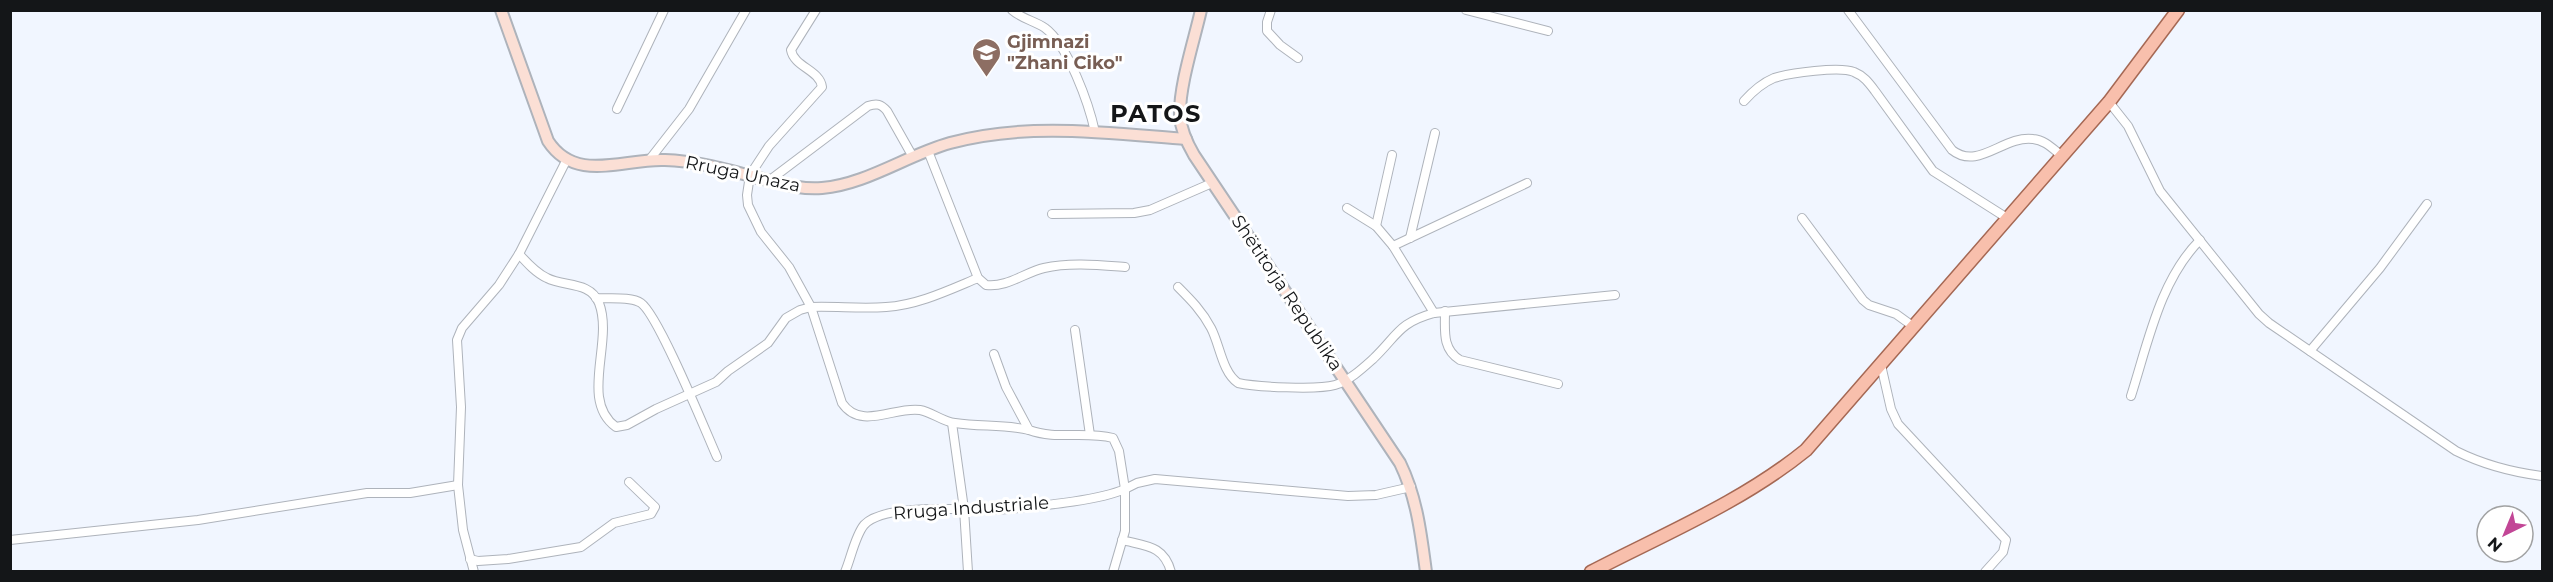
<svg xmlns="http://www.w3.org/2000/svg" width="2553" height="582" font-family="Montserrat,sans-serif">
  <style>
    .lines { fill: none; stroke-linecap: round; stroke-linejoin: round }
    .street-casing { stroke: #aeb3bb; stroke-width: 10 }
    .secondary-casing { stroke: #aeb3bb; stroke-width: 14 }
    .primary-casing { stroke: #a56854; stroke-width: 15 }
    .street { stroke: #fff; stroke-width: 8 }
    .secondary { stroke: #fbdfd5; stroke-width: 10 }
    .primary { stroke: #f8bfac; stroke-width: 12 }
    .labels { text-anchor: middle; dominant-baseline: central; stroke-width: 6; stroke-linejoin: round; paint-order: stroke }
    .education-label { font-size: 18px; font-weight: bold; fill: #785e54; stroke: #fff; text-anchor: start }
    .street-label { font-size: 18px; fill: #141618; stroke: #fff }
    .district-label { font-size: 24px; font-weight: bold; letter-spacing: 1.5px; fill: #141618; stroke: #fff }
  </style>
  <rect width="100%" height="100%" fill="#f1f6ff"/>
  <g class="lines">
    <defs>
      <g id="street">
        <path d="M816 10 791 50C794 67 820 70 822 87L769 146 750 175 747 195 748 205 761 232 789 267 811 307 842 403C861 431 895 406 920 410 932 412 943 422 955 423 980 427 1004 424 1029 430"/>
        <path d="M1012 10C1022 19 1035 21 1045 28 1068 45 1089 104 1095 132"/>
        <polyline points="1271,10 1267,22 1267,31 1280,45 1298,58"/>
        <polyline points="1466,10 1548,31"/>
        <path d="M1848 10 1952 150C1978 171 2004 135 2033 139 2045 140 2053 149 2062 156"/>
        <path d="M1744 101C1753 91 1762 83 1774 78 1790 73 1840 66 1854 72 1864 76 1869 83 1875 91L1933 171 2007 218"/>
        <path d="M2109 102 2128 126 2160 191 2259 314 2269 323 2456 451C2484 465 2511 472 2542 476"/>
        <polyline points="617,109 664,10"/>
        <path d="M928 151 978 278 986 285C1006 288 1026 272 1044 268 1069 262 1099 265 1125 267"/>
        <polyline points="650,159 689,109 746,10"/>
        <path d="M770 180 868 106C877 103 881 104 887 111L913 157"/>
        <polyline points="1347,208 1376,226 1393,246 1434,313"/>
        <polyline points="1052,214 1134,213 1150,210 1212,183"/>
        <polyline points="1802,218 1863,300 1869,305 1896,314 1914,327"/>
        <polyline points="1376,226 1392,155"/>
        <polyline points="1410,238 1435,133"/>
        <polyline points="1393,246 1527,183"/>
        <path d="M519 254C527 263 536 273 547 278 564 287 590 281 599 303 614 342 579 400 616 427L627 425 656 409 716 382 728 371 768 343 786 318 800 310 811 307C836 306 861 309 886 307 918 305 949 290 978 278"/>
        <path d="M1178 287C1191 300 1202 311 1211 328 1220 345 1222 372 1238 383 1256 387 1318 390 1335 385 1349 381 1363 368 1373 359 1398 335 1398 323 1434 313L1615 295"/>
        <path d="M596 298C608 299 631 296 641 303 659 316 705 430 717 457"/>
        <path d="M1445 311C1445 331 1442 349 1460 360L1558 384"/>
        <polyline points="1075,330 1090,435"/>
        <polyline points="2310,351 2380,268 2427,204"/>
        <polyline points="1881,365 1891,409 1898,424 2006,540 2003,552 1985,572"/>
        <path d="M2131 396C2148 343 2160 280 2200 240"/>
        <polyline points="952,423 964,509 968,572"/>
        <polyline points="10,540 198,520 367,493 410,493 458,485"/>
        <path d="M1122 540C1145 546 1164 545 1171 572"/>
        <polyline points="470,559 478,561 508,559 581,547 614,523 651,514 655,507 629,482"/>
        <polyline points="474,572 463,530 458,485 461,407 457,340 462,328 499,285 519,254 566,161"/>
        <path d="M845 572C851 558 855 536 864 525 886 501 975 512 1008 509 1038 506 1098 501 1125 489L1119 451 1113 438C1085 431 1056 440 1029 430L1006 387 994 354"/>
        <polyline points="1113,572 1125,531 1125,489 1137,483 1155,479 1348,496 1376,495 1411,487"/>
      </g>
      <g id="secondary">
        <path d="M501 10 548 141C576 184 624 158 665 160 697 161 728 170 759 178 780 183 800 190 822 188 867 184 907 155 950 143 1027 122 1108 133 1186 139"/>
        <path d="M1201 10C1194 41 1179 86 1180 116 1181 130 1187 143 1194 155L1400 463C1417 498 1421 534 1426 572"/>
      </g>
      <path id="primary" d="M1591 572C1664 534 1742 502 1806 450L2109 102 2178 10"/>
    </defs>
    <use href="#street" class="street-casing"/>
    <use href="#secondary" class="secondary-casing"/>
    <use href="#primary" class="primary-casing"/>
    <use href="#street" class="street"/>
    <use href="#secondary" class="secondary"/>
    <use href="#primary" class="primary"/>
  </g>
  <defs>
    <symbol id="school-pin" viewBox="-11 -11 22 30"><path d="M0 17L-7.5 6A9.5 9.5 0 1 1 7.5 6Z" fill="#8d6e63" stroke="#fff"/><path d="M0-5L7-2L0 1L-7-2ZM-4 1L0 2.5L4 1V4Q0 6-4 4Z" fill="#fff"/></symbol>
  </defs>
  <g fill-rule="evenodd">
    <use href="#school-pin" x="970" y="36" width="33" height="45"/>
  </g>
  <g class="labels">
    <g class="education-label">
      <text x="1007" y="42">Gjimnazi<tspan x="1007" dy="21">"Zhani Ciko"</tspan></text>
    </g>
    <g class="street-label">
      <text transform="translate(743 174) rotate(12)">Rruga Unaza</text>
      <text transform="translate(1287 293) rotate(56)">Shëtitorja Republika</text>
      <text transform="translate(971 508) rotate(-4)">Rruga Industriale</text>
    </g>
    <g class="district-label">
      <text x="1156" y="113">PATOS</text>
    </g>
  </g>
  <rect width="2553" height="582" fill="none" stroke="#141618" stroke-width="24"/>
  <g transform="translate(2505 534) rotate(223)"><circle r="28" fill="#ffffff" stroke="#a1a2a3" stroke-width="1.5"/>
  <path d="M0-4.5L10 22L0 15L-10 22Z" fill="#c24696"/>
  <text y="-9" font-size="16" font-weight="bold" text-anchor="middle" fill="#141618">N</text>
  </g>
</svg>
